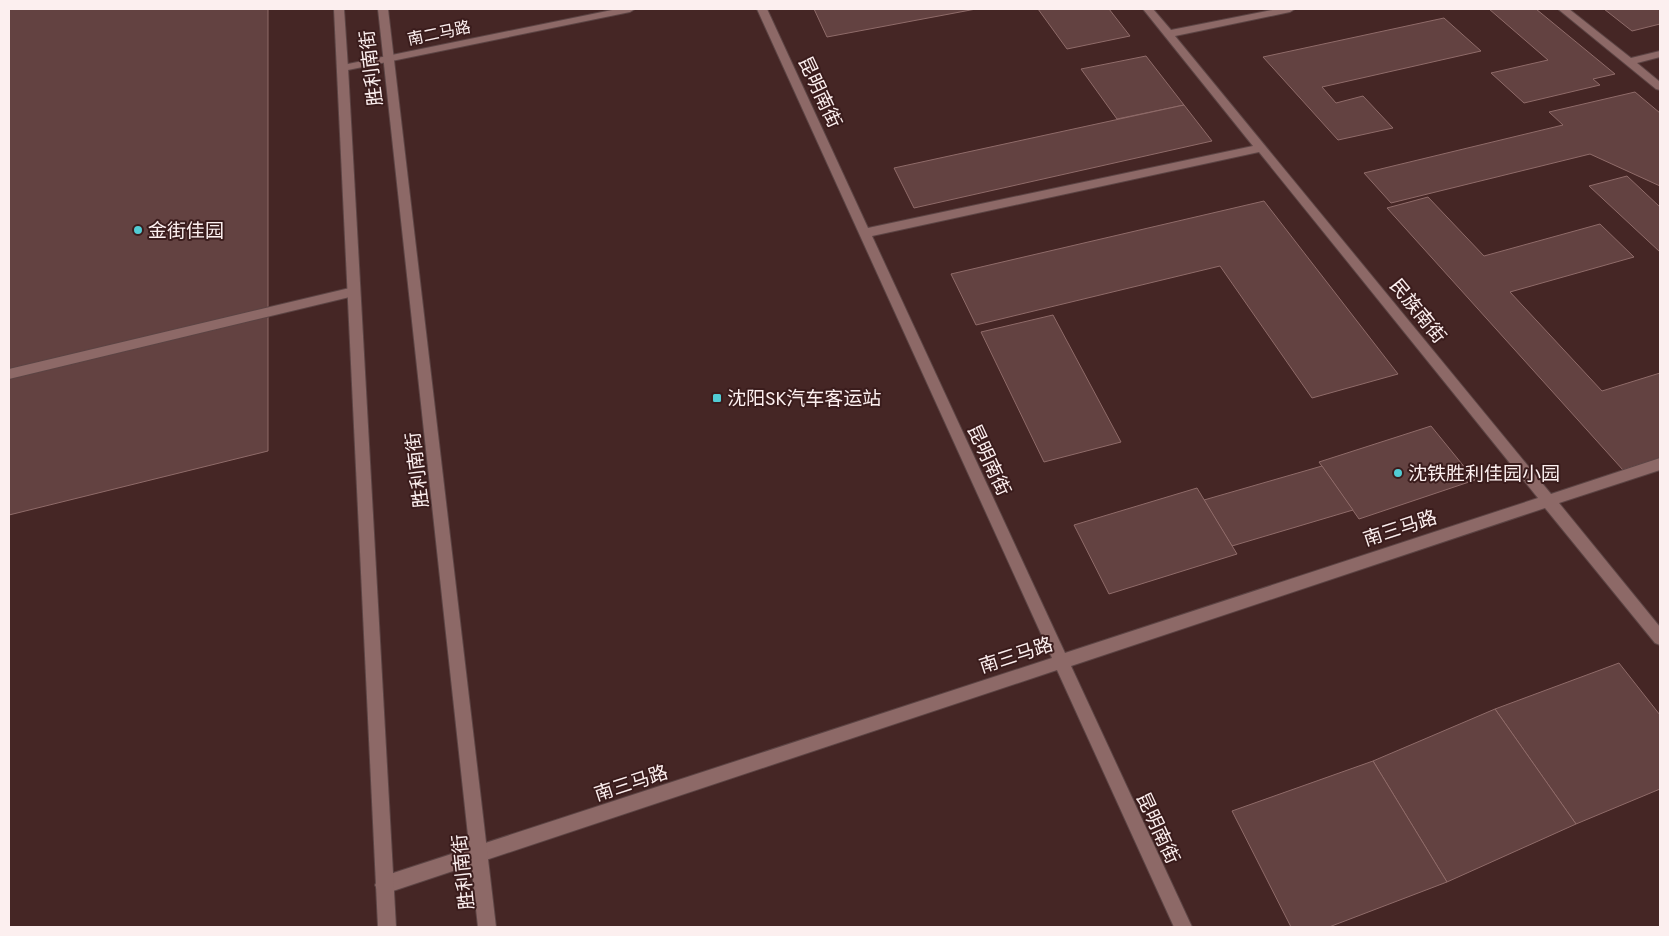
<svg xmlns="http://www.w3.org/2000/svg" width="1669" height="936" font-family="Jost,'Noto Sans SC',sans-serif">
  <style>
    .building { fill: #634241; stroke: #8f6b69 }
    .lines { fill: none; stroke-linecap: round; stroke-linejoin: round }
    .minor-casing { stroke: #5c4444; stroke-width: 2 }
    .secondary-casing { stroke: #5c4444; stroke-width: 2 }
    .minor { fill: #8d6967; fill-rule: evenodd }
    .secondary { fill: #8d6967; fill-rule: evenodd }
    .poi-dot { fill: #51ccd4; stroke: #3a1c1c; stroke-width: 2 }
    .labels { text-anchor: middle; dominant-baseline: central; stroke-width: 4; stroke-linejoin: round; paint-order: stroke }
    .far-street-label { font-size: 16px; fill: #fcefef; stroke: #3a1c1c }
    .street-label { font-size: 19px; fill: #fcefef; stroke: #3a1c1c }
    .poi-label { font-size: 19px; fill: #fcefef; stroke: #3a1c1c; text-anchor: start }
  </style>
  <rect width="100%" height="100%" fill="#452625"/>
  <g class="building">
    <polygon points="9,9 268,9 268,451 9,515"/>
    <polygon points="814,9 976,9 827,37"/>
    <polygon points="1038,9 1109,9 1130,36 1067,49"/>
    <polygon points="1489,9 1536,9 1615,74 1593,79 1600,85 1524,103 1491,73 1548,60"/>
    <polygon points="1604,9 1660,9 1660,24 1632,31"/>
    <polygon points="1444,18 1481,51 1322,87 1336,103 1363,96 1393,128 1338,140 1263,57"/>
    <polygon points="1146,56 1184,105 1117,119 1081,69"/>
    <polygon points="1635,92 1660,113 1660,186 1590,154 1391,203 1364,173 1563,125 1549,112"/>
    <polygon points="1184,105 1212,141 914,208 894,168"/>
    <polygon points="1627,176 1660,207 1660,252 1589,186"/>
    <polygon points="1428,197 1484,256 1600,224 1634,257 1510,292 1602,391 1660,373 1660,458 1623,470 1387,208"/>
    <polygon points="1264,201 1398,374 1312,398 1220,266 976,325 951,274"/>
    <polygon points="1053,315 1121,442 1044,462 981,332"/>
    <polygon points="1431,426 1475,480 1359,519 1319,462"/>
    <polygon points="1322,466 1353,510 1232,546 1204,500"/>
    <polygon points="1197,488 1237,554 1109,594 1074,525"/>
    <polygon points="1619,663 1660,715 1660,789 1576,824 1495,709"/>
    <polygon points="1495,709 1576,824 1447,882 1373,761"/>
    <polygon points="1373,761 1447,882 1329,927 1291,927 1232,811"/>
  </g>
  <g class="lines">
    <defs>
      <g id="minor">
        <polygon points="617,9 635,9 630,12 343,71 338,68 343,65"/>
        <path d="M757 9H767L868 228 1253 146 1143 9H1153L1171 30 1277 9H1295L1290 12 1175 36 1551 494 1660 458V470L1559 503 1660 627V645L1655 643 1545 508 1071 666 1192 927H1174L1057 670 384 894 378 891 375 885 378 879 384 876 1052 658ZM1259 152 1538 498 1065 653 872 236Z"/>
        <polygon points="1558,9 1569,9 1631,58 1660,51 1660,57 1637,63 1660,82 1660,90 1656,89"/>
        <polygon points="354,287 358,289 360,292 358,295 9,379 9,369"/>
      </g>
      <g id="secondary">
        <polygon points="334,9 344,9 348,68 396,927 378,927"/>
        <polygon points="378,9 388,9 496,927 478,927"/>
      </g>
    </defs>
    <use href="#minor" class="minor-casing"/>
    <use href="#secondary" class="secondary-casing"/>
    <use href="#minor" class="minor"/>
    <use href="#secondary" class="secondary"/>
  </g>
  <g class="poi-dot">
    <circle cx="138" cy="230" r="5"/>
    <rect x="712" y="393" width="10" height="10" rx="2.5"/>
    <circle cx="1398" cy="473" r="5"/>
  </g>
  <g class="labels">
    <g class="far-street-label">
      <text transform="translate(439 33) rotate(-12)">南二马路</text>
    </g>
    <g class="street-label">
      <text transform="translate(371 68) rotate(-97)">胜利南街</text>
      <text transform="translate(820 92) rotate(65)">昆明南街</text>
      <text transform="translate(1418 311) rotate(51)">民族南街</text>
      <text transform="translate(989 460) rotate(65)">昆明南街</text>
      <text transform="translate(417 470) rotate(-97)">胜利南街</text>
      <text transform="translate(1400 528) rotate(-18)">南三马路</text>
      <text transform="translate(1016 655) rotate(-18)">南三马路</text>
      <text transform="translate(631 783) rotate(-18)">南三马路</text>
      <text transform="translate(1158 828) rotate(65)">昆明南街</text>
      <text transform="translate(463 872) rotate(-96)">胜利南街</text>
    </g>
    <g class="poi-label">
      <text x="148" y="230">金街佳园</text>
      <text x="727" y="398">沈阳SK汽车客运站</text>
      <text x="1408" y="473">沈铁胜利佳园小园</text>
    </g>
  </g>
  <rect width="1669" height="936" fill="none" stroke="#fcefef" stroke-width="20"/>
</svg>
